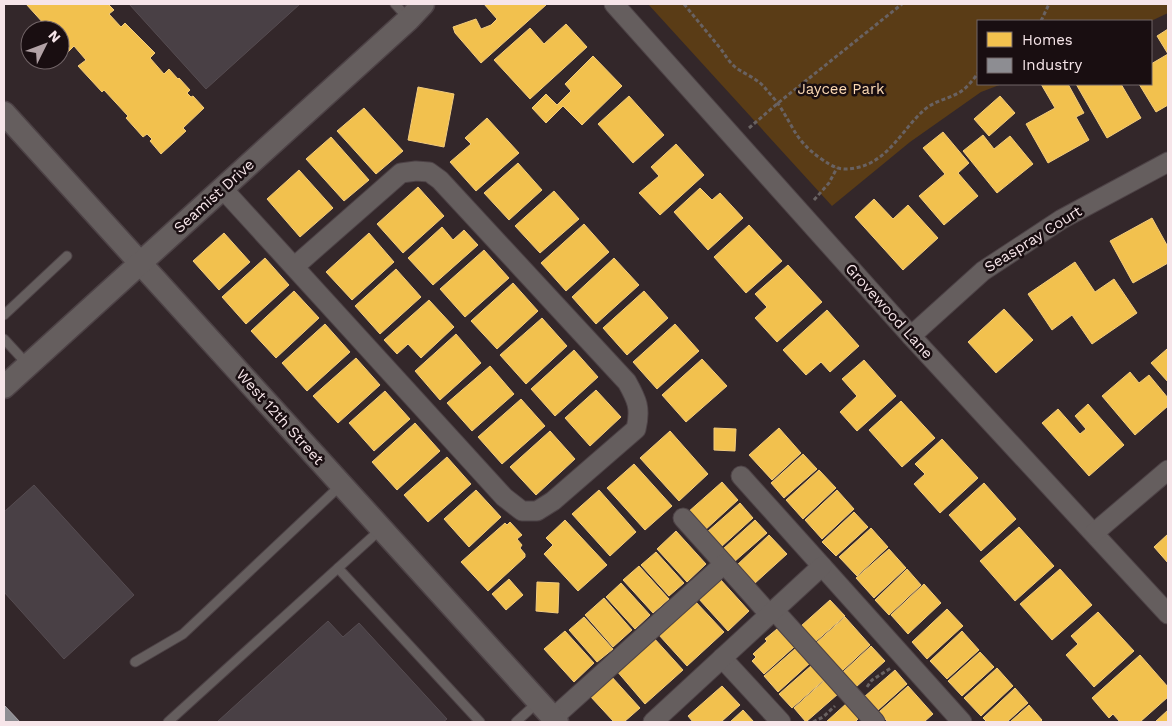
<svg xmlns="http://www.w3.org/2000/svg" width="1172" height="726" font-family="'Work Sans',sans-serif">
  <style>
    .green { fill: #5a3c16 }
    .homes { fill: #f2c14e; stroke: #f3cc7c }
    .industry { fill: #8d8d92; stroke: #aca7ac }
    .building { fill: #494045; stroke: #564c51 }
    .lines { fill: none; stroke-linecap: round; stroke-linejoin: round }
    .service-casing { stroke: #4d4246; stroke-width: 11 }
    .minor-casing { stroke: #4d4246; stroke-width: 21 }
    .tertiary-casing { stroke: #4d4246; stroke-width: 25 }
    .path { stroke: #696262; stroke-width: 3; stroke-dasharray: 4 2.5; stroke-linecap: butt }
    .service { stroke: #655e5e; stroke-width: 9 }
    .minor { stroke: #655e5e; stroke-width: 19 }
    .tertiary { stroke: #655e5e; stroke-width: 22 }
    .labels { text-anchor: middle; dominant-baseline: central; stroke-width: 5; stroke-linejoin: round; paint-order: stroke }
    .park-label { font-size: 15px; fill: #fcd9b3; stroke: #190e11 }
    .street-label { font-size: 15px; fill: #f6e5e9; stroke: #190e11 }
  </style>
  <rect width="100%" height="100%" fill="#33272a"/>
  <polygon class="green" points="648,4 1168,4 1168,13 1151,21 978,21 978,84 1002,84 981,92 910,142 832,206"/>
  <g class="homes">
    <polygon points="26,4 108,4 114,10 109,14 121,27 125,23 155,53 150,58 164,74 169,69 178,79 179,78 190,90 187,93 191,97 193,96 204,108 183,128 186,131 161,154 150,141 152,139 147,134 143,137 126,118 128,116 104,90 102,92 78,66 86,60 74,46 67,53 60,46 60,30 46,30 43,27 45,25"/>
    <polygon points="484,4 545,4 546,5 481,63 455,33 453,27 476,19 481,29 491,25 497,19"/>
    <polygon points="566,24 587,47 530,99 494,60 530,28 544,44"/>
    <polygon points="1168,29 1168,105 1156,112 1139,84 1151,84 1151,64 1168,54 1157,36"/>
    <polygon points="593,56 622,86 582,125 563,106 546,123 532,108 546,94 557,105 571,91 565,84"/>
    <polygon points="1041,84 1068,84 1084,113 1076,117 1089,140 1048,163 1026,124 1055,108"/>
    <polygon points="1076,84 1110,84 1111,86 1114,84 1121,84 1141,118 1107,138"/>
    <polygon points="418,87 454,94 444,147 408,140"/>
    <polygon points="629,96 664,135 633,163 598,124"/>
    <polygon points="1000,96 1015,113 989,136 974,119"/>
    <polygon points="364,108 403,151 376,174 337,131"/>
    <polygon points="487,118 519,153 476,191 450,162 471,144 465,138"/>
    <polygon points="943,132 969,163 958,173 978,196 944,225 919,196 945,174 923,148"/>
    <polygon points="983,135 994,149 1010,136 1033,164 997,193 963,151"/>
    <polygon points="331,137 369,180 344,201 306,159"/>
    <polygon points="676,144 704,175 660,215 639,193 659,176 651,167"/>
    <polygon points="518,163 542,190 509,220 484,193"/>
    <polygon points="299,170 333,208 300,237 267,199"/>
    <polygon points="418,187 444,216 403,253 377,224"/>
    <polygon points="700,188 712,200 720,193 743,218 708,250 674,212"/>
    <polygon points="554,191 579,219 540,253 515,226"/>
    <polygon points="874,199 893,219 908,205 938,238 903,270 855,217"/>
    <polygon points="1152,218 1168,247 1168,263 1133,283 1110,241"/>
    <polygon points="584,224 609,252 566,291 541,263"/>
    <polygon points="749,225 782,261 746,293 714,257"/>
    <polygon points="442,227 453,240 464,230 478,245 433,285 408,258"/>
    <polygon points="224,233 250,262 219,290 193,261"/>
    <polygon points="369,233 394,262 352,300 326,272"/>
    <polygon points="484,250 509,278 465,317 440,289"/>
    <polygon points="265,258 289,285 246,324 222,297"/>
    <polygon points="614,258 639,285 596,324 572,297"/>
    <polygon points="1075,262 1095,292 1114,279 1137,313 1092,344 1072,315 1052,330 1028,294"/>
    <polygon points="788,265 822,302 777,342 755,318 767,307 755,294"/>
    <polygon points="396,269 421,297 380,334 355,306"/>
    <polygon points="513,283 538,311 497,349 471,321"/>
    <polygon points="294,291 319,318 276,358 251,331"/>
    <polygon points="644,291 668,318 627,355 603,328"/>
    <polygon points="429,300 454,327 421,358 408,344 397,354 384,340"/>
    <polygon points="1004,309 1033,340 996,373 968,342"/>
    <polygon points="827,310 859,346 830,372 821,362 806,375 783,350"/>
    <polygon points="542,318 567,346 526,384 500,355"/>
    <polygon points="325,324 350,352 307,391 282,363"/>
    <polygon points="675,324 699,351 657,389 633,362"/>
    <polygon points="456,334 481,363 440,400 415,371"/>
    <polygon points="1167,349 1168,351 1168,382 1151,363"/>
    <polygon points="574,350 598,377 555,416 531,389"/>
    <polygon points="356,358 380,385 338,423 313,396"/>
    <polygon points="702,359 727,386 686,422 662,395"/>
    <polygon points="864,360 896,396 857,431 840,412 857,396 842,379"/>
    <polygon points="490,366 514,394 472,431 447,403"/>
    <polygon points="1130,372 1139,383 1149,375 1168,398 1168,406 1135,435 1102,396"/>
    <polygon points="596,390 621,417 590,446 565,418"/>
    <polygon points="385,391 410,419 374,451 349,423"/>
    <polygon points="521,399 545,426 502,464 478,437"/>
    <polygon points="901,401 935,438 902,467 869,430"/>
    <polygon points="1088,404 1124,445 1089,476 1042,423 1058,409 1080,434 1086,429 1075,416"/>
    <polygon points="415,423 440,451 397,490 372,462"/>
    <polygon points="714,428 736,429 735,451 714,450"/>
    <polygon points="779,428 801,453 772,480 749,455"/>
    <polygon points="550,431 575,459 536,495 510,467"/>
    <polygon points="670,431 708,474 679,501 640,458"/>
    <polygon points="942,439 978,478 940,513 914,484 925,474 915,464"/>
    <polygon points="803,454 817,469 784,498 771,483"/>
    <polygon points="447,457 471,484 428,522 404,495"/>
    <polygon points="634,464 672,506 645,530 607,488"/>
    <polygon points="819,470 836,488 803,519 786,500"/>
    <polygon points="722,482 738,500 704,531 687,513"/>
    <polygon points="984,483 1016,519 981,551 949,515"/>
    <polygon points="476,490 501,517 469,547 444,519"/>
    <polygon points="599,490 636,532 610,556 572,514"/>
    <polygon points="837,490 854,509 822,539 805,520"/>
    <polygon points="740,503 753,518 721,547 707,532"/>
    <polygon points="854,512 868,527 836,556 822,542"/>
    <polygon points="565,520 607,565 578,591 544,554 553,545 546,538"/>
    <polygon points="755,520 767,533 734,562 723,549"/>
    <polygon points="510,522 522,535 517,539 522,545 520,548 525,554 525,557 488,591 461,562 505,523 507,525"/>
    <polygon points="1019,527 1054,566 1015,601 980,561"/>
    <polygon points="871,528 888,547 857,576 839,557"/>
    <polygon points="676,531 706,564 687,582 657,549"/>
    <polygon points="1168,534 1168,563 1154,547"/>
    <polygon points="769,535 787,554 754,584 737,565"/>
    <polygon points="889,549 906,568 874,598 856,578"/>
    <polygon points="656,552 684,583 669,596 641,565"/>
    <polygon points="639,566 669,599 653,613 623,580"/>
    <polygon points="907,569 921,585 889,615 875,600"/>
    <polygon points="1060,569 1092,605 1052,640 1020,604"/>
    <polygon points="509,579 523,595 506,610 492,594"/>
    <polygon points="720,579 749,611 728,631 698,598"/>
    <polygon points="537,582 559,583 558,613 536,611"/>
    <polygon points="621,583 650,615 635,629 606,597"/>
    <polygon points="924,584 941,603 908,634 891,615"/>
    <polygon points="604,598 632,630 613,647 585,615"/>
    <polygon points="830,600 845,616 815,642 801,626"/>
    <polygon points="695,601 724,632 687,666 658,634"/>
    <polygon points="947,609 963,626 927,659 912,642"/>
    <polygon points="1098,612 1134,651 1094,687 1066,655 1078,644 1071,636"/>
    <polygon points="584,617 613,649 597,662 569,630"/>
    <polygon points="845,617 870,645 842,671 816,643"/>
    <polygon points="777,629 794,647 764,674 752,661 756,657 753,654 767,641 765,639"/>
    <polygon points="565,631 594,663 574,682 544,649"/>
    <polygon points="962,631 979,650 947,679 930,661"/>
    <polygon points="653,637 683,670 645,704 616,670"/>
    <polygon points="871,646 885,661 856,687 843,672"/>
    <polygon points="796,648 810,663 778,692 764,676"/>
    <polygon points="980,652 994,667 962,696 948,681"/>
    <polygon points="1140,655 1168,687 1168,697 1140,722 1120,722 1113,714 1109,718 1092,698"/>
    <polygon points="812,665 825,679 792,708 779,694"/>
    <polygon points="997,668 1013,686 981,716 964,698"/>
    <polygon points="895,670 907,684 877,711 864,697"/>
    <polygon points="611,676 640,708 624,722 614,722 590,696"/>
    <polygon points="825,680 838,694 806,722 794,708"/>
    <polygon points="722,686 740,705 721,722 693,722 688,716"/>
    <polygon points="908,686 933,714 924,722 888,722 879,712"/>
    <polygon points="1015,688 1028,703 1007,722 987,722 983,718"/>
    <polygon points="847,703 860,717 855,722 826,722"/>
    <polygon points="1029,705 1042,720 1040,722 1010,722"/>
    <polygon points="743,710 754,722 730,722"/>
    <polygon points="1168,710 1168,722 1155,722"/>
  </g>
  <polygon class="industry" points="4,705 20,722 4,722"/>
  <g class="building">
    <polygon points="129,4 300,4 206,89"/>
    <polygon points="34,485 134,595 64,659 4,592 4,512"/>
    <polygon points="328,621 343,637 359,623 447,719 443,722 217,722"/>
  </g>
  <g class="lines">
    <defs>
      <g id="service">
        <polyline points="395,4 408,18"/>
        <polyline points="4,315 67,256"/>
        <polyline points="4,339 28,365"/>
        <polyline points="338,568 480,722"/>
        <polyline points="135,662 183,634 341,485"/>
        <polyline points="168,722 381,529"/>
        <polyline points="516,722 538,702"/>
      </g>
      <g id="minor">
        <polyline points="614,4 911,336 1168,614"/>
        <path d="M222 188 504 497 522 511H537L553 501 636 429C641 408 637 400 627 382L440 180 429 172 416 171 401 173 294 267"/>
        <polyline points="911,336 983,271 1062,219 1168,162"/>
        <polyline points="741,476 962,722"/>
        <polyline points="683,518 770,615"/>
        <polyline points="1094,533 1168,470"/>
        <polyline points="774,610 875,722"/>
        <polyline points="722,658 781,722"/>
        <polyline points="553,718 724,564"/>
        <polyline points="653,722 822,566"/>
      </g>
      <g id="tertiary">
        <polyline points="4,113 557,722"/>
        <polyline points="4,387 409,19 423,4"/>
      </g>
    </defs>
    <use href="#service" class="service-casing"/>
    <use href="#minor" class="minor-casing"/>
    <use href="#tertiary" class="tertiary-casing"/>
    <g class="path">
      <path d="M684 4C696 19 708 33 720 48 725 54 728 61 734 66 743 74 756 77 765 88 769 93 775 99 779 105 794 128 796 141 820 158 833 167 839 171 855 168 888 162 901 131 923 111 934 100 951 99 963 90 969 85 974 79 978 73"/>
      <polyline points="1041,21 1049,4"/>
      <polyline points="749,128 778,103 902,4"/>
      <polyline points="814,200 829,183 837,168"/>
      <polyline points="867,687 872,680 891,668"/>
      <polyline points="813,722 823,717 835,706"/>
    </g>
    <use href="#service" class="service"/>
    <use href="#minor" class="minor"/>
    <use href="#tertiary" class="tertiary"/>
  </g>
  <g class="labels">
    <g class="park-label">
      <text x="841" y="89">Jaycee Park</text>
    </g>
    <g class="street-label">
      <text transform="translate(214 196) rotate(-42)">Seamist Drive</text>
      <text transform="translate(1033 239) rotate(-32)">Seaspray Court</text>
      <text transform="translate(889 311) rotate(48)">Grovewood Lane</text>
      <text transform="translate(280 417) rotate(48)">West 12th Street</text>
    </g>
  </g>
  <rect width="1172" height="726" fill="none" stroke="#f6e5e9" stroke-width="10"/>
  <rect x="977" y="20" width="175" height="65" fill="#190e11" stroke="#716467"/>
  <rect x="987" y="32" width="25" height="15" fill="#f2c14e" stroke="#716467"/>
  <text x="1022" y="45" font-size="15" fill="#f6e5e9">Homes</text>
  <rect x="987" y="58" width="25" height="15" fill="#8d8d92" stroke="#716467"/>
  <text x="1022" y="70" font-size="15" fill="#f6e5e9">Industry</text>
  <g transform="translate(45 45) rotate(48)"><circle r="24" fill="#190e11" stroke="#716467"/>
  <path d="M0-4L9 19L0 12L-9 19Z" fill="#b2a2a6"/>
  <text y="-8" font-size="14" font-weight="bold" text-anchor="middle" fill="#f6e5e9">N</text>
  </g>
</svg>
